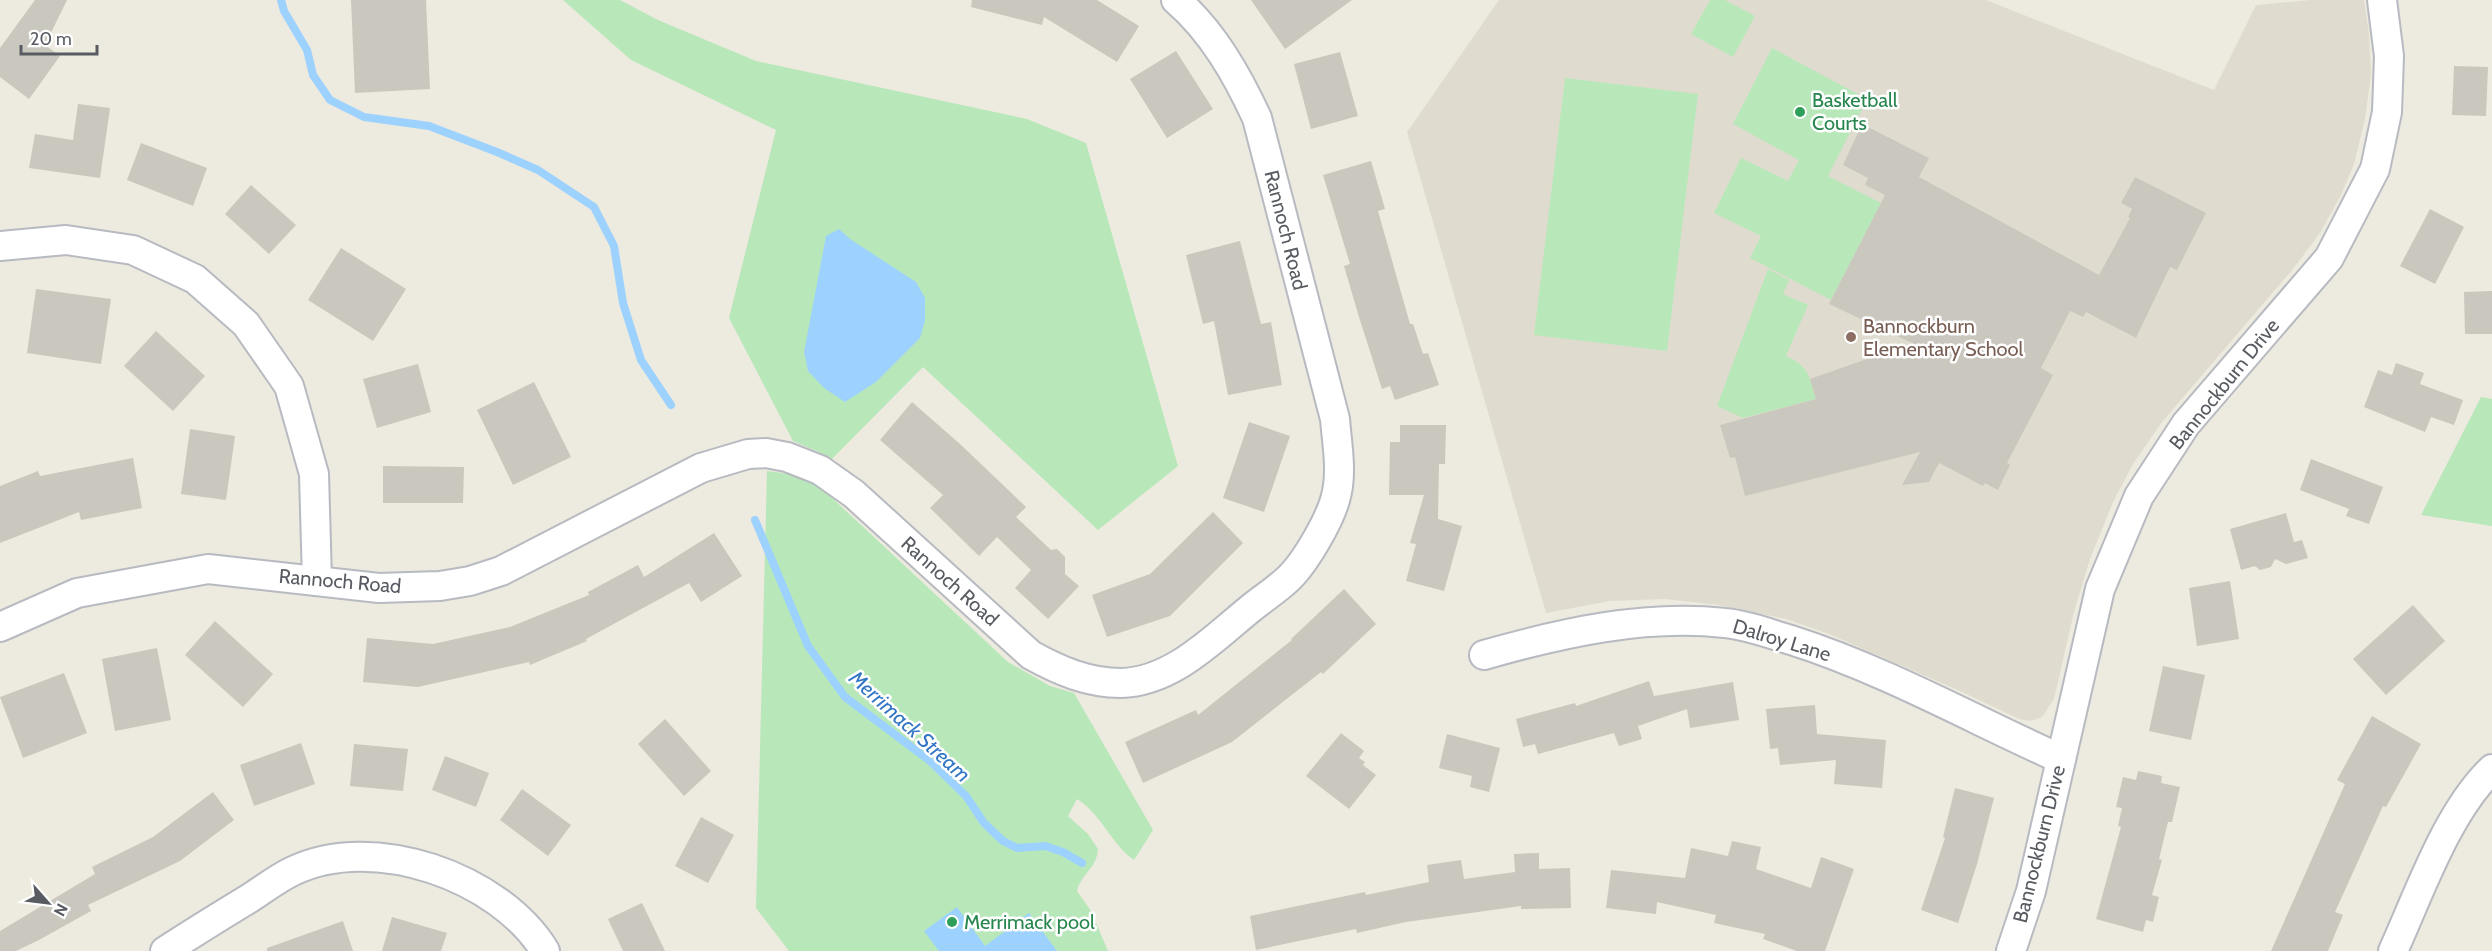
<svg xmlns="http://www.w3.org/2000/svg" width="2492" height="951" font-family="Cabin,sans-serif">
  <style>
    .education { fill: #dfdccf }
    .green { fill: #b8e8b9 }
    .water { fill: #9dd2ff }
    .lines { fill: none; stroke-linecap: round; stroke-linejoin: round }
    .stream { stroke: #9dd2ff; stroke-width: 8 }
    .building { fill: #cac7be }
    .minor-casing { stroke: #b7bac0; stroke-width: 32 }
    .minor { stroke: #fff; stroke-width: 28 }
    .leisure-dot { fill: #2e9e5b; stroke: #fff; stroke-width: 2 }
    .education-dot { fill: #8d6e63; stroke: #fff; stroke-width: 2 }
    .labels { text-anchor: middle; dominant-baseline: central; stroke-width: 5; stroke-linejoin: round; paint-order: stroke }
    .leisure-label { font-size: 20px; fill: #27864d; stroke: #fff; text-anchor: start }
    .street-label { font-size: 20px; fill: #585c62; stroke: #fff }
    .education-label { font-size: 20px; fill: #785e54; stroke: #fff; text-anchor: start }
    .water-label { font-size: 21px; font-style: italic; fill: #3276c5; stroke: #fff }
  </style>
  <rect width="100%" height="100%" fill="#edeadf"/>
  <polygon class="education" points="1499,0 1986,0 2214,90 2256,5 2311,0 2364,0 2369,34 2371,75 2365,119 2354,164 2341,195 2320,233 2293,269 2162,422 2133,464 2113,502 2090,559 2074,612 2054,699 2042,717 2031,721 2019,719 1960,691 1829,634 1786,619 1719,605 1665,599 1610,601 1546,613 1407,132"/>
  <g class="green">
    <polygon points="563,0 620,0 658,20 756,61 1027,119 1086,143 1178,466 1098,530 923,367 831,460 819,452 793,441 729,318 776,130 631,60"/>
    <polygon points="1710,0 1725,0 1755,16 1733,57 1691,34"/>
    <polygon points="1772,48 1867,99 1828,176 1881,203 1831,300 1750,258 1761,236 1714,213 1741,158 1788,181 1799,160 1733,124"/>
    <polygon points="1565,78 1698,94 1667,351 1534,335"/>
    <path d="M1768 269 1789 280 1783 294 1808 305 1786 356C1809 366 1809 376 1816 399L1743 418 1717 406Z"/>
    <polygon points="2481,397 2492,399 2492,526 2421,515"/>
    <path d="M767 471 799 475 816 483 1008 662 1050 686 1074 693 1153 830 1134 860C1111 844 1103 816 1077 799L1068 816 1088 834 1098 849C1097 868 1081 874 1077 891L1091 911 1108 951H789L756 908Z"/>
  </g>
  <g class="water">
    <polygon points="839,229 850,239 916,282 925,298 925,320 920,338 876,382 845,402 824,388 808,371 804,352 826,236"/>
    <polygon points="957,907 985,946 1029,913 1057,951 939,951 924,931"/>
  </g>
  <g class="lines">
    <g class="stream">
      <polyline points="281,0 284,11 307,50 313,75 330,100 364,117 429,126 497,152 538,170 594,207 614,246 623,303 641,360 671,405"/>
      <polyline points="755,520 808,646 845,697 930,761 966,796 984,823 1003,841 1017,848 1045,846 1063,852 1082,863"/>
    </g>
  </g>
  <g class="building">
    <polygon points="35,0 67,0 45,45 60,56 29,99 0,77 0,48"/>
    <polygon points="351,0 426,0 430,89 355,93"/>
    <polygon points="972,0 1097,0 1139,26 1117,62 1044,17 1042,25 971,7"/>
    <polygon points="1251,0 1352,0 1285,49"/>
    <polygon points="1176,51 1213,109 1167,138 1130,79"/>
    <polygon points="1340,52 1358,116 1311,129 1294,64"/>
    <polygon points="2454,66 2488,67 2486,116 2452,115"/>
    <polygon points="78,104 110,108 100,178 29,168 35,134 73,140"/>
    <polygon points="1862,124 1929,158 1919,177 2099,275 2130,218 2128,217 2132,209 2121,203 2135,177 2206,213 2177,270 2170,267 2136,338 2086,312 2083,317 2070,311 2041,368 2053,375 2007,463 2010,465 1998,490 1985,483 1983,486 1939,463 1929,482 1902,485 1920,452 1745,496 1735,457 1730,458 1720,425 1816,399 1810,379 1912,343 1829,304 1885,195 1865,185 1868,178 1843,165"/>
    <polygon points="141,143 207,168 193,206 127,180"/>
    <polygon points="1371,161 1385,209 1378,211 1410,324 1413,324 1423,354 1428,353 1439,385 1395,400 1390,386 1382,389 1359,317 1344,266 1350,264 1323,175"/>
    <polygon points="251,185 296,225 269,254 225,214"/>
    <polygon points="2430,209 2464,227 2435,284 2400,266"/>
    <polygon points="1240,241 1261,324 1271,322 1282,385 1228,395 1214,321 1203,324 1186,255"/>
    <polygon points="341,248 406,289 373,341 308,300"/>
    <polygon points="36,289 111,299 101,364 27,353"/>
    <polygon points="2492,291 2492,334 2465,334 2464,292"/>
    <polygon points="156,331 205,376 173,411 124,366"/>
    <polygon points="2396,363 2424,373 2420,384 2463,400 2454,425 2431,417 2425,432 2364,407 2378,370 2392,375"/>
    <polygon points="418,364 431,412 377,428 363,379"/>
    <polygon points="534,382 571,457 513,485 477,410"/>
    <polygon points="912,402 960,444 1026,507 1016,517 1051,550 1057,549 1065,557 1065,574 1079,586 1048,619 1015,588 1031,570 997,537 979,556 930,508 943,495 880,440"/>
    <polygon points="1249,422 1290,436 1264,512 1223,498"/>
    <polygon points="1400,425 1446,425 1445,464 1439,464 1438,519 1462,526 1444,591 1406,581 1416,544 1410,543 1424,495 1389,495 1390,442 1400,442"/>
    <polygon points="190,429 235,436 226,500 181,494"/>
    <polygon points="133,458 142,508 81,520 79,512 0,543 0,486 38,471 40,476"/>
    <polygon points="2311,459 2383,487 2369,524 2346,516 2349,509 2300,490"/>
    <polygon points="383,466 464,467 463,503 383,503"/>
    <polygon points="1213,512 1243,543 1170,616 1107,637 1092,595 1150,574"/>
    <polygon points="2286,513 2294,542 2302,540 2308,558 2286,564 2275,559 2271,567 2260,570 2255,566 2241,570 2230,529"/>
    <polygon points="714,533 742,576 701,602 689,583 586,639 587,641 530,665 529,662 418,687 363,682 367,638 433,644 510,627 589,595 588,592 638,565 644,577"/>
    <polygon points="2230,581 2239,639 2197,646 2189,588"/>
    <polygon points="1344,589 1376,624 1323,674 1321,672 1232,742 1143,783 1125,742 1196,710 1198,715 1292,640 1291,639"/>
    <polygon points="2413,605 2445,641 2386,695 2353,659"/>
    <polygon points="215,621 273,674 243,707 185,655"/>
    <polygon points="157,648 171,720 115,731 102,659"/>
    <polygon points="2163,666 2205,675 2191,740 2149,731"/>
    <polygon points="64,673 87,733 23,758 0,697"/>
    <polygon points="1649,681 1654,696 1733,682 1739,720 1690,728 1687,709 1638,726 1642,739 1619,746 1614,733 1538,754 1535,744 1523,747 1516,719 1575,703 1576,706"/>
    <polygon points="1815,705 1817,734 1886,740 1882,788 1834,784 1836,760 1780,765 1778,748 1770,749 1766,709"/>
    <polygon points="2372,716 2421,744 2386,807 2383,806 2335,912 2343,915 2328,951 2271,951 2345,784 2337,780"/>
    <polygon points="665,719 711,771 684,796 638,744"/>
    <polygon points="1341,733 1364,751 1359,758 1365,762 1363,765 1376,775 1349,809 1306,776"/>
    <polygon points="1447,734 1500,748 1489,792 1470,787 1472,776 1439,768"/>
    <polygon points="301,743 315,784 254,806 240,765"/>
    <polygon points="354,744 408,749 403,791 350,786"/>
    <polygon points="445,756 489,773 476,807 432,790"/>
    <polygon points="2138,771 2162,776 2161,783 2180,787 2172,822 2168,822 2159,859 2162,860 2152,895 2159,897 2153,922 2146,920 2143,932 2096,919 2121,827 2118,826 2122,808 2116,807 2123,777 2136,780"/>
    <polygon points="1955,788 1994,798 1977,864 1958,923 1921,910 1945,838 1943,837"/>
    <polygon points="522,789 571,825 548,856 500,820"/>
    <polygon points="213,792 234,820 180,861 88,905 91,911 39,940 16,951 0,951 0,931 95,874 92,867 153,837"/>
    <polygon points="701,817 734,835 708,883 675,866"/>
    <polygon points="1732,841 1761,847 1756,869 1811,888 1821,857 1854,869 1825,951 1797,951 1763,939 1765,934 1714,923 1716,915 1657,902 1656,914 1606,908 1611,870 1685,878 1691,848 1728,856"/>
    <polygon points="1539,853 1539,869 1570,868 1571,908 1521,909 1521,906 1406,922 1357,933 1356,929 1256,950 1250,916 1365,892 1366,895 1429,882 1427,865 1461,860 1464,879 1515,872 1514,854"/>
    <polygon points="642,903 665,951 623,951 608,919"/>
    <polygon points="392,917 447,933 441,951 382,951"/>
    <polygon points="343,921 353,951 267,951 267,948"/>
  </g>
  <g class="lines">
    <defs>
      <g id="minor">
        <polyline points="0,246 66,240 133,250 195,279 246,324 289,386 314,474 317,581"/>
        <path d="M0 627 77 593 208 569 379 588 440 586 470 581 501 571 701 468 748 454 766 453 787 457 820 470 854 494 1031 655C1060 671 1088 683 1121 683 1172 682 1213 639 1250 609 1263 598 1280 588 1292 575 1307 559 1329 521 1335 500 1343 474 1337 445 1335 419L1257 118C1237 75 1213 32 1176 0"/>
        <path d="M1484 655C1561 633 1645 614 1725 623 1748 625 1770 634 1791 640 1885 670 1972 719 2061 759"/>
        <path d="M165 951C193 933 222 915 250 898 264 889 278 878 293 871 373 832 500 877 545 951"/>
        <polyline points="2011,951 2031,891 2100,589 2139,496 2186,424 2329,258 2375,169 2387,112 2389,56 2382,0"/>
        <path d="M2393 951C2419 894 2447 812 2492 769"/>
      </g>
    </defs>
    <use href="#minor" class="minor-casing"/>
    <use href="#minor" class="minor"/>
  </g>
  <g class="leisure-dot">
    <circle cx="1800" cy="112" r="6"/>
    <circle cx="952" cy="922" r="6"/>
  </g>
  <circle class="education-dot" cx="1851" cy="337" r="6"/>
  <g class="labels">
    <g class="leisure-label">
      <text x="1812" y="100">Basketball<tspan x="1812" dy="23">Courts</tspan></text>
      <text x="964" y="922">Merrimack pool</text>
    </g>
    <g class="street-label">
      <text transform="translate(1286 230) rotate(76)">Rannoch Road</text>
      <text transform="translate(2224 384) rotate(-51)">Bannockburn Drive</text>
      <text transform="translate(340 581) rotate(5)">Rannoch Road</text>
      <text transform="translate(950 581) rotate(42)">Rannoch Road</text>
      <text transform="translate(1782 640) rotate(17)">Dalroy Lane</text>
      <text transform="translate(2039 844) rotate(-76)">Bannockburn Drive</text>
    </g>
    <g class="education-label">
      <text x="1863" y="326">Bannockburn<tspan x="1863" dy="23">Elementary School</tspan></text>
    </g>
    <g class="water-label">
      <text transform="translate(910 726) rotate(42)">Merrimack Stream</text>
    </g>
  </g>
  <g transform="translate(48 903) rotate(118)" stroke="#ffffff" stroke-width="4.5" paint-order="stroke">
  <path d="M0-4.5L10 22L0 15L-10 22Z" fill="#585c62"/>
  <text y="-9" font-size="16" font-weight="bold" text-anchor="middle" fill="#585c62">N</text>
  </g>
  <path d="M21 45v9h76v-9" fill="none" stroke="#585c62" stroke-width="3"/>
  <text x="30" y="45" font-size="18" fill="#585c62" stroke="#ffffff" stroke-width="4.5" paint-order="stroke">20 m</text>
</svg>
